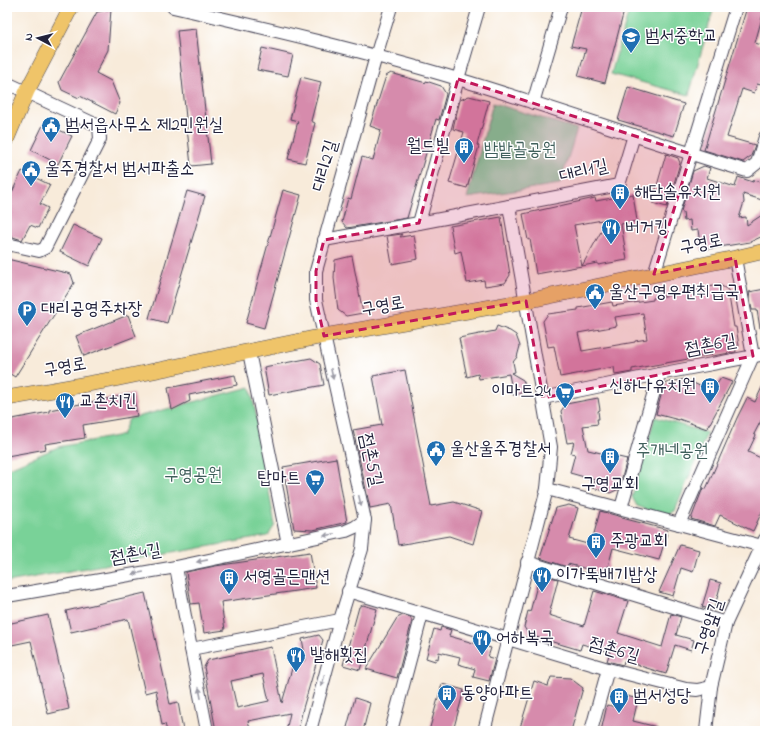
<svg xmlns="http://www.w3.org/2000/svg" width="772" height="738" font-family="'Indie Flower','Poor Story',sans-serif">
  <style>
    .green { fill: #79d298; stroke: #4e7a6a }
    .building { fill: #d68bac; fill-rule: evenodd }
    .lines { fill: none; stroke-linecap: round; stroke-linejoin: round }
    .minor-casing { stroke: #424053; stroke-width: 14 }
    .major-casing { stroke: #424053; stroke-width: 16 }
    .minor { stroke: #fff; stroke-width: 12 }
    .major { stroke: #efc469; stroke-width: 15 }
    .oneway { fill: #9c9ca7 }
    .marked { fill: #c2185b; fill-opacity: 0.2; stroke: #c2185b; stroke-width: 3; stroke-dasharray: 8 5; stroke-linejoin: round }
    .labels { text-anchor: middle; dominant-baseline: central; stroke-width: 3; stroke-linejoin: round; paint-order: stroke }
    .poi-label { font-size: 18px; fill: #22223b; stroke: #fff; text-anchor: start }
    .park-label { font-size: 18px; fill: #40605c; stroke: #fff }
    .street-label { font-size: 18px; fill: #22223b; stroke: #fff }
  </style>
  <rect width="100%" height="100%" fill="#fff"/>
  <filter id="ink" filterUnits="userSpaceOnUse"><feTurbulence type="fractalNoise" baseFrequency=".025" numOctaves="2"/><feDisplacementMap in="SourceGraphic" scale="8" xChannelSelector="R" yChannelSelector="G"/><feConvolveMatrix kernelMatrix="1 2 1 2 8 2 1 2 1" color-interpolation-filters="sRGB"/></filter>
  <filter id="wash" filterUnits="userSpaceOnUse"><feTurbulence type="fractalNoise" baseFrequency=".012" numOctaves="4" result="noise"/><feDisplacementMap in="SourceGraphic" scale="16" xChannelSelector="R" yChannelSelector="G"/><feGaussianBlur stdDeviation="0.9" result="paint"/><feColorMatrix in="noise" values="0 0 0 0 0 0 0 0 0 0 0 0 0 0 0 0 0 1.4 0 .05"/><feComposite in="paint" operator="in"/></filter>
  <g filter="url(#wash)">
    <rect width="100%" height="100%" fill="#f8ebda"/>
    <g class="green">
      <polygon points="630,7 714,7 689,95 611,74"/>
      <polygon points="493,103 577,129 560,184 467,198"/>
      <path d="M250 387C261 432 266 479 275 525L268 536 7 582V469L58 447 122 435 129 419Z"/>
      <polygon points="655,417 707,433 675,511 665,516 637,506 632,497"/>
    </g>
    <g id="blocks">
      <g class="building">
        <polygon points="582,7 625,7 605,83 578,76 586,49 571,46"/>
        <polygon points="747,7 765,7 755,43 765,46 765,86 757,84 754,93 742,89 727,137 755,145 751,156 743,162 704,150"/>
        <polygon points="111,9 108,50 96,73 111,81 120,103 115,114 80,96 79,98 62,90 59,82 97,12"/>
        <polygon points="196,29 211,164 191,166 177,31"/>
        <polygon points="262,48 293,55 288,76 257,70"/>
        <polygon points="391,73 426,83 426,81 441,86 446,94 439,120 436,119 407,218 347,228 342,222 348,198 351,199 362,157 373,160 381,130 370,126 386,76"/>
        <polygon points="301,77 321,82 311,121 315,123 305,163 288,159 298,121 290,119"/>
        <polygon points="628,87 684,104 674,136 618,120"/>
        <polygon points="469,96 489,101 477,145 479,146 467,188 449,183 464,132 453,129 454,124 460,100"/>
        <polygon points="44,123 72,136 58,164 31,150"/>
        <polygon points="666,154 678,158 680,163 667,207 652,203"/>
        <polygon points="704,166 710,168 707,178 735,187 738,177 753,182 754,180 765,183 765,201 743,194 744,202 739,218 746,217 747,225 765,213 765,235 750,242 701,250 698,230 691,231 690,220 684,221 683,212 681,211 693,171"/>
        <polygon points="22,171 50,185 40,204 48,208 38,228 30,225 22,240 7,235 7,203"/>
        <polygon points="283,190 301,195 264,328 246,323"/>
        <polygon points="187,191 205,196 167,323 149,318"/>
        <polygon points="633,194 637,221 621,224 627,260 598,265 598,263 582,266 608,219 574,225 582,266 536,274 530,239 528,240 523,214 595,198 596,201"/>
        <polygon points="501,217 510,275 505,283 485,286 484,280 467,283 461,251 455,253 450,226"/>
        <polygon points="73,225 102,238 89,266 60,252"/>
        <polygon points="402,234 400,237 414,235 418,259 392,264 387,236"/>
        <polygon points="352,256 363,313 346,316 338,310 334,278 335,260"/>
        <polygon points="7,259 71,274 74,283 15,377 7,372"/>
        <path d="M720 285 728 290 734 327H736L739 346 735 347 736 352 712 356 711 355 632 369V372L615 375 614 367 560 377 554 346 548 347 543 321 548 314 578 310V308L612 302 613 306 653 300V298L701 290V288ZM643 313 647 339 635 341V342L582 351 578 333 617 326 615 317Z"/>
        <polygon points="765,289 765,328 760,328 757,310 752,310 749,292"/>
        <polygon points="128,315 136,336 84,356 76,336"/>
        <polygon points="497,326 510,331 516,335 520,346 517,357 513,362 515,372 511,373 523,380 525,385 525,390 519,394 513,395 509,374 479,379 478,374 467,377 459,338 495,331"/>
        <polygon points="311,358 320,364 324,385 269,395 264,367"/>
        <polygon points="405,370 431,506 454,502 482,511 473,544 449,536 398,545 391,504 370,508 353,430 382,425 373,376"/>
        <polygon points="235,375 237,385 189,395 190,401 172,410 168,388"/>
        <polygon points="721,378 732,382 707,429 679,419 679,420 656,414 664,385 669,382 685,379 704,388 705,384 717,384"/>
        <polygon points="765,381 765,413 754,434 756,435 748,452 765,460 765,505 753,531 720,515 715,526 691,519 703,488 706,489 737,418 747,398 755,402"/>
        <polygon points="133,394 137,416 83,425 85,438 45,444 46,449 7,456 7,420 49,412 49,410"/>
        <polygon points="598,398 600,410 598,411 599,419 597,419 598,424 583,426 588,450 627,459 619,489 610,493 593,488 595,480 570,473 575,454 571,453 574,442 567,443 561,411 566,404"/>
        <polygon points="336,458 347,522 313,530 294,529 283,467"/>
        <polygon points="569,505 578,508 569,539 591,545 600,511 622,517 622,518 668,530 659,560 613,548 606,574 568,564 567,567 540,558 556,508"/>
        <polygon points="680,545 699,550 693,572 681,568 673,596 659,592"/>
        <polygon points="310,552 316,588 221,602 225,630 204,633 199,603 191,604 186,572 215,566"/>
        <polygon points="540,574 558,579 549,615 584,626 594,591 628,601 618,633 662,647 671,614 681,617 676,635 694,640 691,650 675,645 666,674 624,661 623,665 607,661 610,652 582,644 580,650 529,635 524,627 528,611 530,612"/>
        <polygon points="710,580 721,583 714,610 702,607"/>
        <polygon points="145,593 170,704 178,702 183,731 167,731 165,724 162,725 156,690 145,693 128,619 71,632 66,611"/>
        <polygon points="363,605 377,609 360,670 343,665 359,607"/>
        <polygon points="48,615 69,709 48,714 31,641 7,646 7,624"/>
        <polygon points="403,615 410,617 412,621 397,678 366,669 397,618"/>
        <polygon points="441,627 451,630 449,636 491,648 488,657 495,659 489,681 473,677 475,669 458,664 460,657 439,652 438,659 436,658 435,661 426,658 434,629 440,631"/>
        <path d="M319 635 323 640 303 708 298 731H286L290 713 248 721 251 731H216L204 667 208 660 271 647 282 703 293 665 306 660 302 639ZM263 674 269 701 237 708 231 681Z"/>
        <polygon points="551,677 570,678 583,688 571,731 519,731 534,681 548,686"/>
        <polygon points="442,684 464,690 453,731 429,731"/>
        <polygon points="619,694 638,699 633,721 657,727 656,731 601,731 607,705 616,707"/>
        <polygon points="355,698 370,703 363,731 346,731"/>
      </g>
    </g>
  </g>
  <g filter="url(#ink)">
    <use href="#blocks" fill-opacity="0" stroke="#424053" stroke-width="1"/>
    <g class="lines">
      <defs>
        <g id="minor">
          <path d="M173 7C269 29 364 51 458 79 555 108 650 142 747 171L757 163 765 137"/>
          <polyline points="7,83 99,126 100,139 45,248 39,251 7,244"/>
          <polyline points="533,103 561,7"/>
          <polyline points="419,223 458,79 479,7"/>
          <polyline points="324,240 419,223 619,185 634,135"/>
          <polyline points="735,258 753,356"/>
          <polyline points="654,274 736,7"/>
          <polyline points="249,352 288,544"/>
          <polyline points="543,398 659,374 765,354"/>
          <polyline points="547,489 762,546"/>
          <polyline points="621,508 659,374"/>
          <polyline points="679,524 753,356"/>
          <polyline points="527,562 726,623"/>
          <polyline points="176,567 191,649 207,731"/>
          <polyline points="348,591 608,669 686,689 697,690 711,687"/>
          <polyline points="7,596 176,567 346,531 355,527 365,520"/>
          <polyline points="191,649 340,620"/>
          <polyline points="310,731 340,620 362,549 365,520 316,300 316,271 376,56 391,7"/>
          <polyline points="391,731 422,614"/>
          <polyline points="484,731 547,489 551,447 509,206"/>
          <polyline points="591,731 608,669"/>
          <polyline points="706,731 711,687 726,623 765,539"/>
        </g>
        <g id="major">
          <polyline points="7,138 27,91 71,7"/>
          <polyline points="7,398 110,380 324,336 526,301 735,258 765,251"/>
        </g>
      </defs>
      <use href="#minor" class="minor-casing"/>
      <use href="#major" class="major-casing"/>
      <use href="#minor" class="minor"/>
      <use href="#major" class="major"/>
    </g>
    <defs><path id="oneway-solid" d="M-6-.8H1V-3.2L6.5 0L1 3.2V.8H-6Z"/></defs>
    <g class="oneway">
      <use href="#oneway-solid" transform="translate(332 374) rotate(78)"/>
      <use href="#oneway-solid" transform="translate(360 501) rotate(77)"/>
      <use href="#oneway-solid" transform="translate(329 535) rotate(168)"/>
      <use href="#oneway-solid" transform="translate(202 561) rotate(169)"/>
      <use href="#oneway-solid" transform="translate(138 573) rotate(170)"/>
      <use href="#oneway-solid" transform="translate(323 681) rotate(105)"/>
      <use href="#oneway-solid" transform="translate(200 693) rotate(-101)"/>
    </g>
  </g>
  <path class="marked" d="M458 79 691 154 654 274 735 258 753 356 543 398 526 301 324 336 316 300V271L324 240 419 223Z"/>
  <defs>
    <symbol id="school-pin" viewBox="-11 -11 22 30"><path d="M0 17L-7.5 6A9.5 9.5 0 1 1 7.5 6Z" fill="#1f6fb2" stroke="#fff"/><path d="M0-5L7-2L0 1L-7-2ZM-4 1L0 2.5L4 1V4Q0 6-4 4Z" fill="#fff"/></symbol>
    <symbol id="civic-pin" viewBox="-11 -11 22 30"><path d="M0 17L-7.5 6A9.5 9.5 0 1 1 7.5 6Z" fill="#1f6fb2" stroke="#fff"/><path d="M-.6-6.5H3V-4.5H.6V-3L4-1V1h2V6H-6V1h2V-1L-.6-3ZM-1.2 2.5V6h2.4V2.5Z" fill="#fff"/></symbol>
    <symbol id="building-pin" viewBox="-11 -11 22 30"><path d="M0 17L-7.5 6A9.5 9.5 0 1 1 7.5 6Z" fill="#1f6fb2" stroke="#fff"/><path d="M-4-6H4V6H1V3H-1V6H-4ZM-2.5-4.3h1.7v1.8h-1.7ZM.8-4.3h1.7v1.8H.8ZM-2.5-1h1.7V.8h-1.7ZM.8-1h1.7V.8H.8Z" fill="#fff"/></symbol>
    <symbol id="restaurant-pin" viewBox="-11 -11 22 30"><path d="M0 17L-7.5 6A9.5 9.5 0 1 1 7.5 6Z" fill="#1f6fb2" stroke="#fff"/><path d="M-5-6h1v4h1v-4h1v4h1v-4h1v5L-1.5 .5V6h-2V.5L-5-1ZM5-6V6H3V1.5H1.5Q1.5-4 5-6Z" fill="#fff"/></symbol>
    <symbol id="parking-pin" viewBox="-11 -11 22 30"><path d="M0 17L-7.5 6A9.5 9.5 0 1 1 7.5 6Z" fill="#1f6fb2" stroke="#fff"/><path d="M-3.5-5.5H1a3.5 3.5 0 0 1 0 7H-1V5.5H-3.5ZM-1-3.4V-.6H.8a1.4 1.4 0 0 0 0-2.8Z" fill="#fff"/></symbol>
    <symbol id="supermarket-pin" viewBox="-11 -11 22 30"><path d="M0 17L-7.5 6A9.5 9.5 0 1 1 7.5 6Z" fill="#1f6fb2" stroke="#fff"/><path d="M-6-5.5h2.5l.6 2H6L4.5 2H-2.5L-4.4-4H-6ZM-1.5 3.2a1.3 1.3 0 1 0 .1 0ZM3 3.2a1.3 1.3 0 1 0 .1 0Z" fill="#fff"/></symbol>
  </defs>
  <g fill-rule="evenodd">
    <use href="#school-pin" x="620" y="26" width="22" height="30"/>
    <use href="#civic-pin" x="40" y="115" width="22" height="30"/>
    <use href="#building-pin" x="453" y="136" width="22" height="30"/>
    <use href="#civic-pin" x="20" y="159" width="22" height="30"/>
    <use href="#building-pin" x="609" y="182" width="22" height="30"/>
    <use href="#restaurant-pin" x="600" y="217" width="22" height="30"/>
    <use href="#civic-pin" x="584" y="282" width="22" height="30"/>
    <use href="#parking-pin" x="16" y="299" width="22" height="30"/>
    <use href="#building-pin" x="699" y="376" width="22" height="30"/>
    <use href="#supermarket-pin" x="554" y="381" width="22" height="30"/>
    <use href="#restaurant-pin" x="54" y="391" width="22" height="30"/>
    <use href="#civic-pin" x="425" y="439" width="22" height="30"/>
    <use href="#building-pin" x="599" y="446" width="22" height="30"/>
    <use href="#supermarket-pin" x="304" y="468" width="22" height="30"/>
    <use href="#building-pin" x="585" y="531" width="22" height="30"/>
    <use href="#restaurant-pin" x="531" y="565" width="22" height="30"/>
    <use href="#building-pin" x="218" y="567" width="22" height="30"/>
    <use href="#restaurant-pin" x="471" y="628" width="22" height="30"/>
    <use href="#restaurant-pin" x="285" y="645" width="22" height="30"/>
    <use href="#building-pin" x="436" y="683" width="22" height="30"/>
    <use href="#building-pin" x="608" y="686" width="22" height="30"/>
  </g>
  <g class="labels">
    <g class="poi-label">
      <text x="645" y="37">범서중학교</text>
      <text x="65" y="126">범서읍사무소 제2민원실</text>
      <text x="450" y="147" text-anchor="end">월드빌</text>
      <text x="45" y="170">울주경찰서 범서파출소</text>
      <text x="634" y="193">해담솔유치원</text>
      <text x="625" y="228">버거킹</text>
      <text x="609" y="293">울산구영우편취급국</text>
      <text x="41" y="310">대리공영주차장</text>
      <text x="696" y="387" text-anchor="end">신하나유치원</text>
      <text x="551" y="392" text-anchor="end">이마트24</text>
      <text x="79" y="402">교촌치킨</text>
      <text x="450" y="450">울산울주경찰서</text>
      <text x="301" y="479" text-anchor="end">탑마트</text>
      <text x="610" y="485" text-anchor="middle">구영교회</text>
      <text x="610" y="542">주광교회</text>
      <text x="556" y="576">이가뚝배기밥상</text>
      <text x="243" y="578">서영골든맨션</text>
      <text x="496" y="639">어하복국</text>
      <text x="310" y="656">발해횟집</text>
      <text x="461" y="694">동양아파트</text>
      <text x="633" y="697">범서성당</text>
    </g>
    <g class="park-label">
      <text x="520" y="151">밤밭골공원</text>
      <text x="672" y="452">주개네공원</text>
      <text x="193" y="476">구영공원</text>
    </g>
    <g class="street-label">
      <text transform="translate(326 166) rotate(-74)">대리2길</text>
      <text transform="translate(584 172) rotate(-14)">대리1길</text>
      <text transform="translate(701 245) rotate(-11)">구영로</text>
      <text transform="translate(383 307) rotate(-10)">구영로</text>
      <text transform="translate(711 346) rotate(-11)">점촌6길</text>
      <text transform="translate(65 368) rotate(-10)">구영로</text>
      <text transform="translate(370 460) rotate(78)">점촌5길</text>
      <text transform="translate(136 555) rotate(-10)">점촌4길</text>
      <text transform="translate(710 627) rotate(-72)">구영앞길</text>
      <text transform="translate(614 651) rotate(16)">점촌6길</text>
    </g>
  </g>
  <rect width="772" height="738" fill="none" stroke="#fff" stroke-width="24"/>
  <g transform="translate(38 38) rotate(277)" stroke="#ffffff" stroke-width="3" paint-order="stroke">
  <path d="M0-3L7 15L0 10L-7 15Z" fill="#22223b"/>
  <text y="-6" font-size="11" font-weight="bold" text-anchor="middle" fill="#22223b">N</text>
  </g>
</svg>
